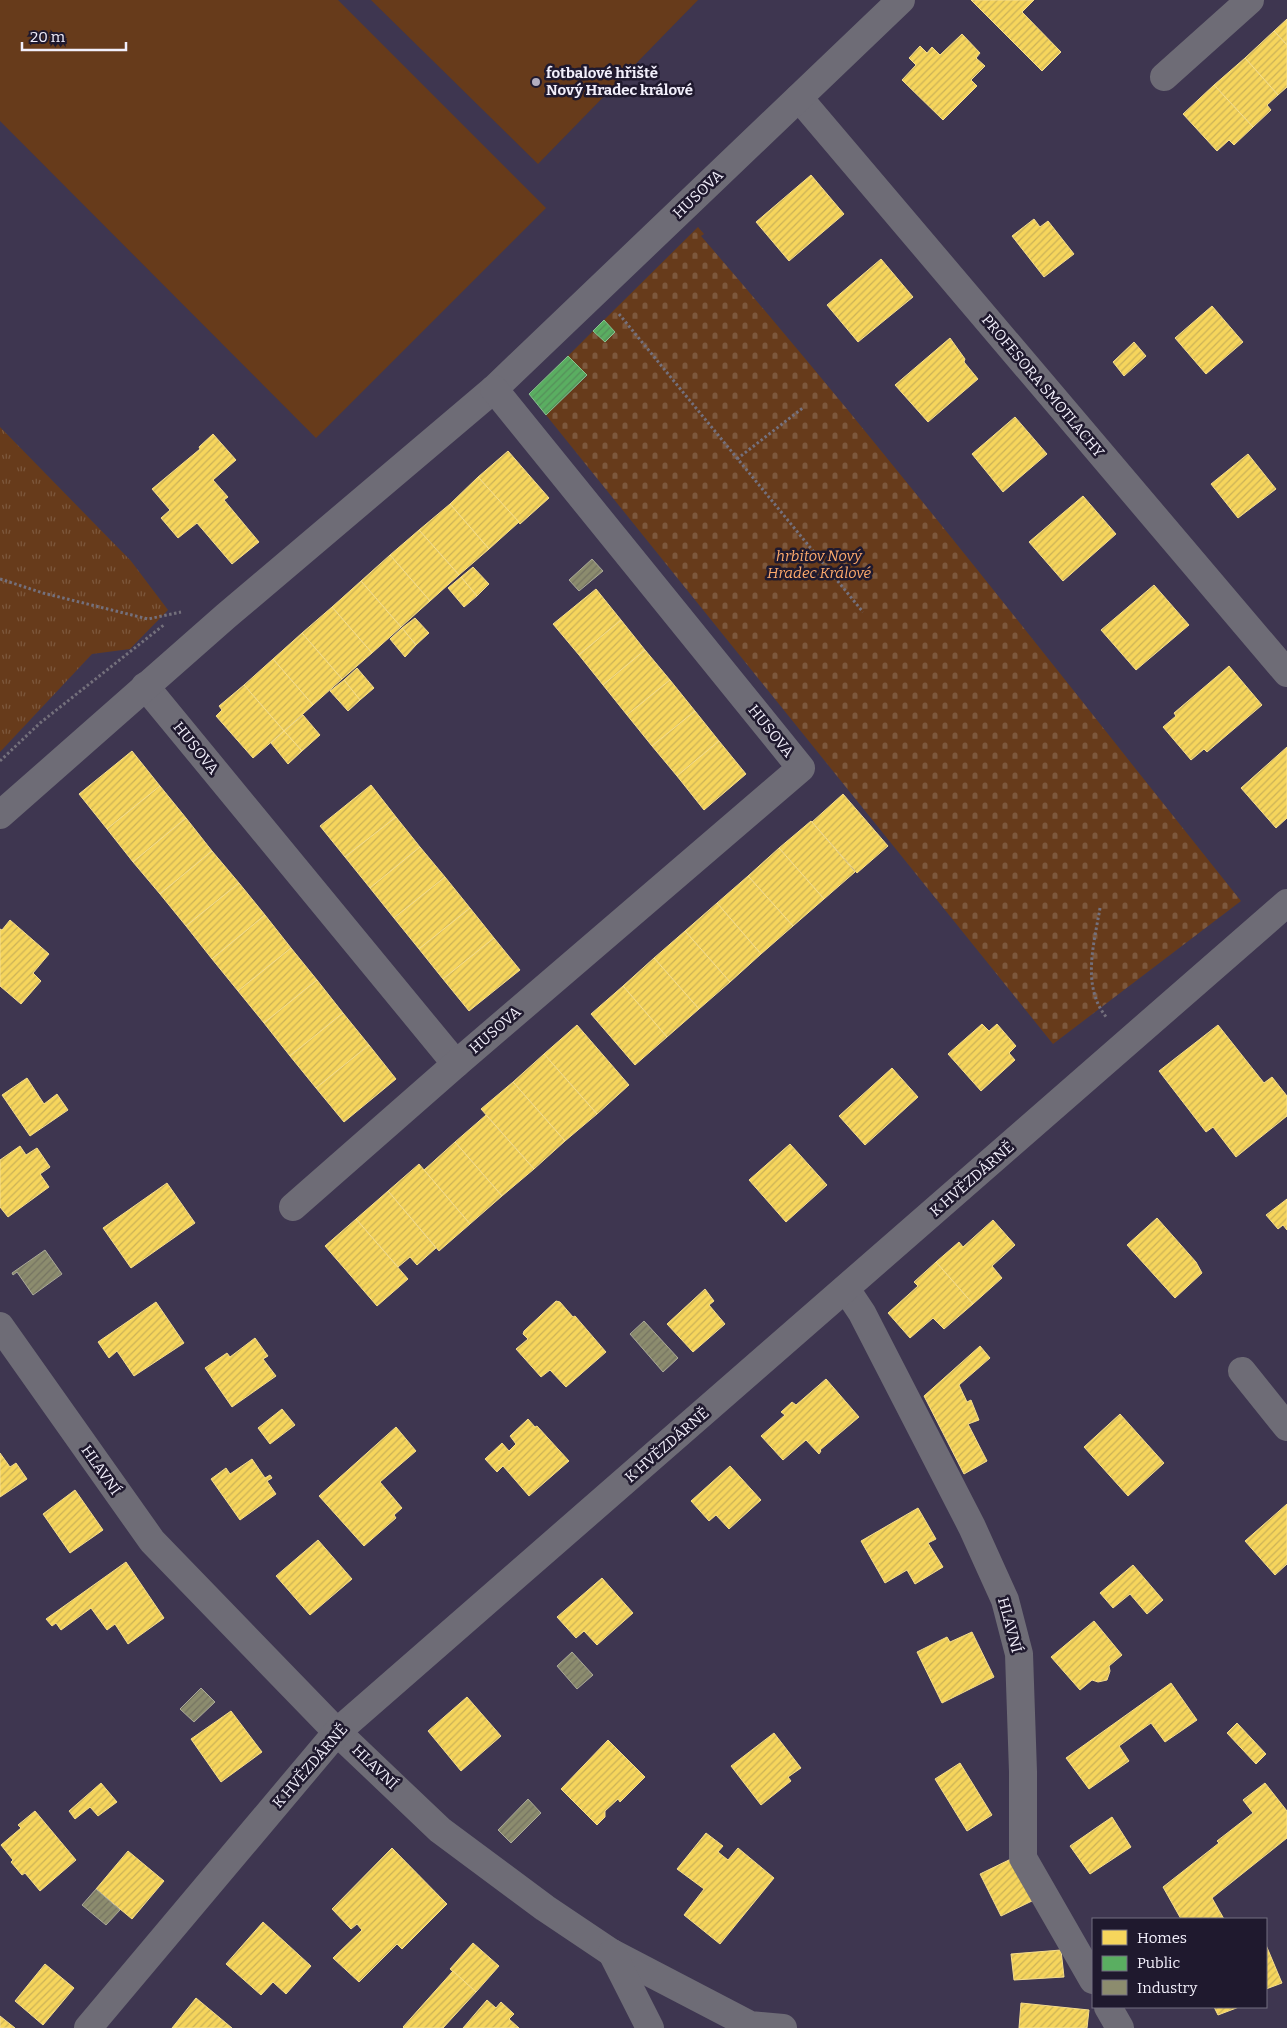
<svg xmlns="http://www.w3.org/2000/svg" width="1287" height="2028" font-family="Bitter,serif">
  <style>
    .grass { fill: url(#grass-tufts) }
    .cemetery { fill: url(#cemetery-stones) }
    .garden { fill: #673b1b }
    .homes { fill: url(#homes-hatch); stroke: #f5dd8c }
    .public { fill: url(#public-hatch); stroke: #88c28f }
    .industry { fill: url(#industry-hatch); stroke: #abaa98 }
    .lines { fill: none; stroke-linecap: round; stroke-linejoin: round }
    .path { stroke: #74707c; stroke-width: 3; stroke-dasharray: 2.5 2.5; stroke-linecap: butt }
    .minor { stroke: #6e6c76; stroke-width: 28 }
    .poi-dot { fill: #b3aebf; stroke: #1f192e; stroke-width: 2 }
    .labels { text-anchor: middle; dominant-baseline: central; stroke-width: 5; stroke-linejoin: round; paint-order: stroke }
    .poi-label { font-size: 15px; font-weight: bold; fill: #f2effb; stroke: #1f192e; text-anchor: start }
    .street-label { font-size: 15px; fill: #f2effb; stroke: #1f192e }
    .park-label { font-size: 15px; font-style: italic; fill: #feaa6c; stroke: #1f192e }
  </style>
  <defs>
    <pattern id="grass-tufts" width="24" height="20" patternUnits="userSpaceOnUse" patternTransform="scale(1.25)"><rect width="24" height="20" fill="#673b1b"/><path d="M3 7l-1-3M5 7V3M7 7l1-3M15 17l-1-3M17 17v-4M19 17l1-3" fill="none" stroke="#7d583d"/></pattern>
    <pattern id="cemetery-stones" width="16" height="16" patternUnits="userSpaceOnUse" patternTransform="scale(1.25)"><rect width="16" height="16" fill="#673b1b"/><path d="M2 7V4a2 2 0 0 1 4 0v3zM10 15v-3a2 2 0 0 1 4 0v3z" fill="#7d583d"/></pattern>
    <pattern id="homes-hatch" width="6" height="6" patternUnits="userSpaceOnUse" patternTransform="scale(1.25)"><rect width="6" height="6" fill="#f6d55c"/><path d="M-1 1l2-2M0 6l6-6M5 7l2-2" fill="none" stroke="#cbb258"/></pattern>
    <pattern id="public-hatch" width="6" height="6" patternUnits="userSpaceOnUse" patternTransform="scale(1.25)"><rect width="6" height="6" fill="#5aae61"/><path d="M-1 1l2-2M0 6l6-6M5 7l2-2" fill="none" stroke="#558f5a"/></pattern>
    <pattern id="industry-hatch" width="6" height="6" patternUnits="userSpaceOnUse" patternTransform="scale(1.25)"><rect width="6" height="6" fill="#8c8c6e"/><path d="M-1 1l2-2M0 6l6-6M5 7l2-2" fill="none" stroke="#757462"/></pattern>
  </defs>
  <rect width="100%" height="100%" fill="#3e3650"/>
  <polygon class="grass" points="0,427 131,561 168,610 130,649 92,654 0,752"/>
  <path class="cemetery" d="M698 227 704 234 701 236C888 452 1063 679 1241 901L1053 1044 546 415 587 376 568 356 593 331 605 342 615 332 604 320Z"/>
  <g class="garden">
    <polygon points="0,0 338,0 546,208 316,438 0,121"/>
    <polygon points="371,0 698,0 538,164"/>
  </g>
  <g class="homes">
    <polygon points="971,0 1034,0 1022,12 1061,52 1042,71"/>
    <polygon points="1287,19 1287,45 1274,31"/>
    <polygon points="1274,31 1287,45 1287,87 1278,95 1245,58"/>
    <polygon points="962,34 980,53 976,58 985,66 971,80 977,86 943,120 902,80 916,65 909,58 920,46 927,53 932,47 940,55"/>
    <polygon points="1245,58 1278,95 1267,105 1271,110 1253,127 1214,85"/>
    <polygon points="1214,85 1253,127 1234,145 1229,140 1217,151 1183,114"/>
    <polygon points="811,175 844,214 789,261 756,222"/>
    <polygon points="1034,219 1040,227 1048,221 1074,254 1044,277 1012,236"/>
    <polygon points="881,259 913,297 858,342 827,305"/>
    <polygon points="1212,306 1243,342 1206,374 1175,338"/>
    <polygon points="950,338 965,359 964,362 978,379 928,422 895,385"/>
    <polygon points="1134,342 1146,356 1124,376 1113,362"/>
    <polygon points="1015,417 1047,454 1003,492 972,454"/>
    <polygon points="213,434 236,460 213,480 228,497 224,500 259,542 232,564 197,523 178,538 161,518 170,510 152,489 200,449 199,447"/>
    <polygon points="508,451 549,498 520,524 478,477"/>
    <polygon points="1248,454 1276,489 1238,518 1211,484"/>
    <polygon points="478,477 519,522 489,549 450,504"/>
    <polygon points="1083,496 1116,534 1063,581 1029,542"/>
    <polygon points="450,504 489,549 459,575 419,530"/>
    <polygon points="419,530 459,575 430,601 390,555"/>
    <polygon points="390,555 430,601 401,627 361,581"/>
    <polygon points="473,567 489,584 477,596 461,577"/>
    <polygon points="461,577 477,596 464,607 448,588"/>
    <polygon points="361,581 401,627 372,653 332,607"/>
    <polygon points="1154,585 1189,625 1136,670 1101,630"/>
    <polygon points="596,589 621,620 579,655 553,624"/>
    <polygon points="332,607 372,653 342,679 302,633"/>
    <polygon points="415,618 429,633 416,645 402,628"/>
    <polygon points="621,620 645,650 603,685 579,655"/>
    <polygon points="402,628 416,645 405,657 390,639"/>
    <polygon points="302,633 342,679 313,705 273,659"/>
    <polygon points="645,650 670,680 627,715 603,685"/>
    <polygon points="273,659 313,705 284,731 244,685"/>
    <polygon points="1229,666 1262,705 1207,752 1204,749 1191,760 1163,727 1176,716 1174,713"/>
    <polygon points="357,668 374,688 360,700 344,680"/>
    <polygon points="344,680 360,700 348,711 330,691"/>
    <polygon points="670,680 695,711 652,746 627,715"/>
    <polygon points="244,685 284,731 253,758 216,716 222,710 219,706"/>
    <polygon points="695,711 719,741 677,776 652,746"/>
    <polygon points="303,715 320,735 302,751 284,731"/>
    <polygon points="284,731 302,751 288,764 271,743"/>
    <polygon points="719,741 746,774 704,810 677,776"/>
    <polygon points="1287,747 1287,818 1276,828 1241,788"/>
    <polygon points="132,751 160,786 107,829 79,794"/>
    <polygon points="371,785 396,817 345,857 320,826"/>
    <polygon points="160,786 186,818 133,862 107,829"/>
    <polygon points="843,794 888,846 857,873 812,822"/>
    <polygon points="396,817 420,847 370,888 345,857"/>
    <polygon points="186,818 212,851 160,894 133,862"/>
    <polygon points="811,821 855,872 824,899 779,848"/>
    <polygon points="420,847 445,877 394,918 370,888"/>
    <polygon points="779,848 824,899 793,926 748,876"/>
    <polygon points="212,851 239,883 186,926 160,894"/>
    <polygon points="748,876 793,926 761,954 717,903"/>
    <polygon points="445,877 470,908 419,949 394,918"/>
    <polygon points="239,883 265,915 212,959 186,926"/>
    <polygon points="717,903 761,954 730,982 685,931"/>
    <polygon points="470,908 494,938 443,979 419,949"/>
    <polygon points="265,915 291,948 238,991 212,959"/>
    <polygon points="10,920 49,954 33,973 41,981 21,1004 0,986 0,929 2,930"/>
    <polygon points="685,931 730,982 699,1009 654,958"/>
    <polygon points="494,938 520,970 469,1011 443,979"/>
    <polygon points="291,948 317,980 264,1023 238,991"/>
    <polygon points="654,958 699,1009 667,1037 623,986"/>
    <polygon points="317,980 343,1013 290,1056 264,1023"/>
    <polygon points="623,986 667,1037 635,1065 591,1014"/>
    <polygon points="343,1013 369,1045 316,1088 290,1056"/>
    <polygon points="982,1024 989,1031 997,1024 1016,1046 1009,1053 1015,1060 981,1091 948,1054"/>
    <polygon points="577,1025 629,1085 597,1114 544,1054"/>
    <polygon points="1218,1025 1264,1083 1272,1077 1287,1096 1287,1116 1236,1157 1213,1127 1206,1132 1159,1071"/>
    <polygon points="369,1045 396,1079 344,1122 316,1088"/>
    <polygon points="544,1054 597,1114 565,1141 513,1082"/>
    <polygon points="892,1068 918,1097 865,1145 839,1116"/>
    <polygon points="27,1078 44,1104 57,1094 68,1110 30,1136 2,1095"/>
    <polygon points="513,1082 565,1141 534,1169 481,1109"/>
    <polygon points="486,1115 534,1169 502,1196 455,1142"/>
    <polygon points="455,1142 502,1196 470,1224 424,1170"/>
    <polygon points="790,1144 827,1185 786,1222 749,1180"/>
    <polygon points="20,1146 26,1155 37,1148 50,1167 40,1174 49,1187 8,1217 0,1207 0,1160"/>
    <polygon points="419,1164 470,1224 439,1251 388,1191"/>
    <polygon points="167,1183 195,1223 131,1268 103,1228"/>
    <polygon points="388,1191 436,1248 417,1265 410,1257 398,1267 356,1219"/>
    <polygon points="1287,1199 1287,1230 1283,1225 1278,1229 1266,1215"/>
    <polygon points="1157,1218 1196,1262 1202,1273 1175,1298 1127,1245"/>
    <polygon points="356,1219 408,1279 377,1306 325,1246"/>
    <polygon points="993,1220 1015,1245 992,1266 1002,1278 973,1304 936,1262 959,1242 963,1247"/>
    <polygon points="936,1262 973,1304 944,1329 933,1318 910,1338 888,1313 918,1286 914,1282"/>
    <polygon points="705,1289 714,1301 709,1305 725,1324 693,1352 667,1324"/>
    <polygon points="556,1301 560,1302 573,1317 575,1316 606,1352 566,1387 550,1370 541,1377 516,1349 528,1339 523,1334 524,1331"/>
    <polygon points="156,1302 184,1343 134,1376 117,1351 109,1358 98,1342"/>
    <polygon points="255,1338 268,1356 263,1359 276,1376 232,1407 205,1368 227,1353 230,1357"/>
    <polygon points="980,1346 990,1358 959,1385 967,1402 971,1400 979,1420 968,1424 987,1461 964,1474 924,1396"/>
    <polygon points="826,1379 859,1417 820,1450 821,1451 819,1454 806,1440 783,1460 761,1436 785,1415 781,1412 792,1402 796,1405"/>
    <polygon points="282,1409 295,1425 270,1444 258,1428"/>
    <polygon points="1120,1414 1164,1463 1128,1496 1084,1447"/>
    <polygon points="528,1419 535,1427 537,1426 569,1461 529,1496 503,1466 497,1472 485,1459 502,1443 509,1451 516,1444 510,1436"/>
    <polygon points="396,1427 416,1451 380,1482 402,1508 394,1515 396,1518 364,1546 319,1496"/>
    <polygon points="0,1453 10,1467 16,1463 27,1479 0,1497"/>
    <polygon points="252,1459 265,1478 270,1475 272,1478 267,1481 276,1494 240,1520 211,1479 226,1468 230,1474"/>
    <polygon points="730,1466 761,1500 729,1529 716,1515 709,1521 691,1501"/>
    <polygon points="75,1490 103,1530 70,1553 43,1514"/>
    <polygon points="1287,1504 1287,1564 1275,1575 1245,1541"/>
    <polygon points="918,1508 936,1539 928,1543 943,1567 915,1584 907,1570 885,1583 861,1541"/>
    <polygon points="318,1540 352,1579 310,1615 276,1576"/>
    <polygon points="126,1562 164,1618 128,1644 115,1624 107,1630 91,1608 61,1630 56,1623 52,1626 46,1619"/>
    <polygon points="1133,1565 1163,1600 1147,1614 1130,1594 1113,1608 1100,1593"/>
    <polygon points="602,1578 633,1613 597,1645 584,1631 576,1638 557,1617"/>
    <polygon points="1094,1621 1122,1655 1109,1666 1110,1671 1107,1680 1098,1682 1092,1680 1080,1690 1051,1657"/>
    <polygon points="972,1632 994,1677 942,1703 917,1652 947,1637 950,1642"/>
    <polygon points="1171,1683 1197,1720 1165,1742 1151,1723 1119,1746 1129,1761 1089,1789 1066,1758"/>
    <polygon points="467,1697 501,1736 461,1771 428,1731"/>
    <polygon points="231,1711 262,1752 221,1782 191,1739"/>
    <polygon points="1237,1723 1266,1754 1256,1764 1227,1733"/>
    <polygon points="774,1733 801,1768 788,1777 791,1781 761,1805 731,1766"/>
    <polygon points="608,1740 645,1777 620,1802 618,1799 605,1811 605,1817 597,1825 561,1789"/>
    <polygon points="960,1763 992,1815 967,1831 935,1779"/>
    <polygon points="101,1783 117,1802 98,1816 90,1807 75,1819 69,1811"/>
    <polygon points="1265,1783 1287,1811 1287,1838 1212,1898 1224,1919 1181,1919 1163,1887 1219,1843 1217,1841 1253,1813 1243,1800"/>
    <polygon points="35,1811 76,1860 40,1891 25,1873 22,1875 11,1862 13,1860 1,1845 21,1828 18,1825"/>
    <polygon points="1112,1817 1131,1847 1090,1874 1070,1846"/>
    <polygon points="706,1833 723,1846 718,1852 728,1860 738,1848 774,1878 720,1944 684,1915 704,1889 677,1869"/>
    <polygon points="392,1848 447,1904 402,1949 397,1944 359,1982 333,1958 362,1930 357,1924 351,1929 332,1909"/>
    <polygon points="128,1851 164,1881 132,1919 96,1889"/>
    <polygon points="1013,1858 1034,1900 1001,1916 980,1874"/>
    <polygon points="263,1922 311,1966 286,1994 273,1982 261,1995 226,1964"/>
    <polygon points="473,1943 499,1966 476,1992 450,1969"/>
    <polygon points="1266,1945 1282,1983 1266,1989"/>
    <polygon points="1061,1950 1064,1977 1014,1980 1011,1954"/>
    <polygon points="45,1964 74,1988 43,2025 15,2001"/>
    <polygon points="453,1971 476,1992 443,2028 404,2028 403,2027"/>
    <polygon points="196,1998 232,2028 172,2028"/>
    <polygon points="487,2000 496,2008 501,2002 514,2014 509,2019 519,2028 463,2028"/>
    <polygon points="1021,2003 1089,2010 1087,2028 1019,2028"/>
    <polygon points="1214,2007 1239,2007 1218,2015"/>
    <polygon points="0,2016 15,2028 0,2028"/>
  </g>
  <g class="public">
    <polygon points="604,320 615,332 605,342 593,331"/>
    <polygon points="568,356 587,375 546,415 529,394"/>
  </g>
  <g class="industry">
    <polygon points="592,559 603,571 579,591 569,580"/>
    <polygon points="45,1250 62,1274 33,1295 17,1272 13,1275 12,1273"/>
    <polygon points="644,1321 678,1358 663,1372 630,1334"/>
    <polygon points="572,1652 593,1675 577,1689 557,1666"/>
    <polygon points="201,1688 215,1702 194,1722 180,1709"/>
    <polygon points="528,1799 541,1813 511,1843 498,1830"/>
    <polygon points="96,1889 120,1910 106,1925 82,1905"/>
  </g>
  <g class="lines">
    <g class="path">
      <polyline points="619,314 863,612"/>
      <polyline points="737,459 804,407"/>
      <polyline points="0,579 43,593 148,619 181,612"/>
      <polyline points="0,761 40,723 165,624"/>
      <path d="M1100 908C1094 944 1081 987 1107 1018"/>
    </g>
    <g class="minor">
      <polyline points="1164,77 1250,0"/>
      <polyline points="799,98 1287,673"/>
      <polyline points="145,686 456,1064"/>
      <polyline points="0,815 226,616 494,389 901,0"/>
      <polyline points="293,1207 456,1064 801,768 494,389"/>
      <polyline points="846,1289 862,1313 972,1527 1005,1600 1019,1654 1023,1772 1023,1858 1093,1980"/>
      <polyline points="0,1326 152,1541 337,1732 440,1830 545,1908 612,1953 750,2025 783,2028"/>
      <polyline points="1242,1371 1287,1427"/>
      <polyline points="612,1953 650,2028"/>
      <polyline points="1108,2007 1120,2028"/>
      <polyline points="88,2028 337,1732 1287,903"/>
    </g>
  </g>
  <circle class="poi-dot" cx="536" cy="82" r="5"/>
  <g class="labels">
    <g class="poi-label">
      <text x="546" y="73">fotbalové hřiště<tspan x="546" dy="17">Nový Hradec králové</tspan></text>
    </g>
    <g class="street-label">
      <text transform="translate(698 194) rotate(-44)">HUSOVA</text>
      <text transform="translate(1043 386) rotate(50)">PROFESORA SMOTLACHY</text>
      <text transform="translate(771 731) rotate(51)">HUSOVA</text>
      <text transform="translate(196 748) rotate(51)">HUSOVA</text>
      <text transform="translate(495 1030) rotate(-41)">HUSOVA</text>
      <text transform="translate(972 1179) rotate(-41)">K HVĚZDÁRNĚ</text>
      <text transform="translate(667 1445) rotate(-41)">K HVĚZDÁRNĚ</text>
      <text transform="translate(101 1470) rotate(55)">HLAVNÍ</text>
      <text transform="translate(1010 1625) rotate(75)">HLAVNÍ</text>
      <text transform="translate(310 1766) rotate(-49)">K HVĚZDÁRNĚ</text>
      <text transform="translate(375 1767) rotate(44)">HLAVNÍ</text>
    </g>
    <g class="park-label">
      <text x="819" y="556">hrbitov Nový<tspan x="819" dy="17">Hradec Králové</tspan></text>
    </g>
  </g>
  <rect x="1092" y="1918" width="175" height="90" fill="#1f192e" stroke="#736f80"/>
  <rect x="1102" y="1930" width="25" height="15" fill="#f6d55c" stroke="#736f80"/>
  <text x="1137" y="1943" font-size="15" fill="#f2effb">Homes</text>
  <rect x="1102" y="1956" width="25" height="15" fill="#5aae61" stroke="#736f80"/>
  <text x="1137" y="1968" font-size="15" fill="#f2effb">Public</text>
  <rect x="1102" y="1980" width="25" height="15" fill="#8c8c6e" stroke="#736f80"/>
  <text x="1137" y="1993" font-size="15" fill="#f2effb">Industry</text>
  <path d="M22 42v8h104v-8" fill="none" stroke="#f2effb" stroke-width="2.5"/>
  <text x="30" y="42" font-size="15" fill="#f2effb" stroke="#1f192e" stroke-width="4" paint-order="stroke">20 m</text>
</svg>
